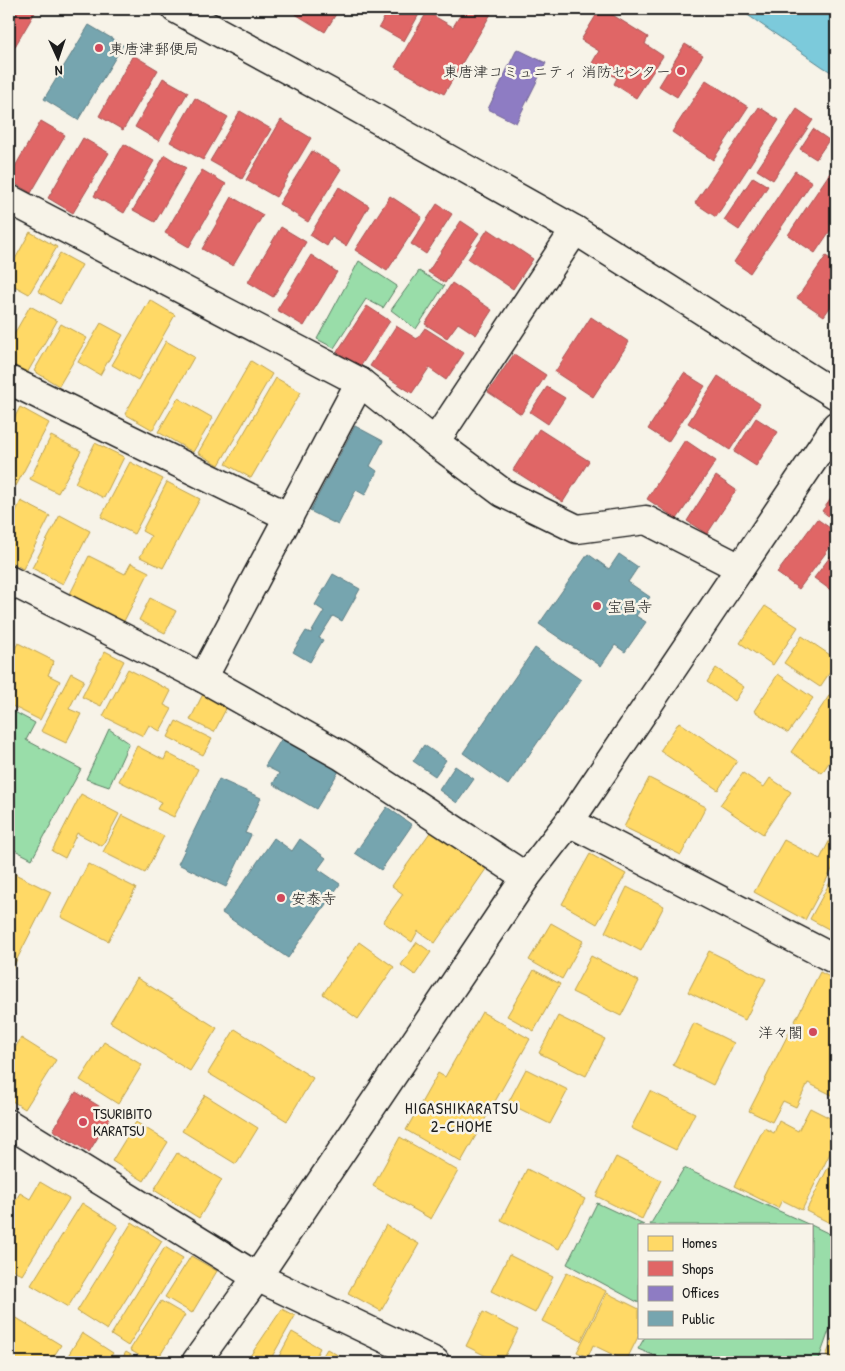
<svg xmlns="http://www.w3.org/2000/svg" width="845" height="1371" font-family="'Patrick Hand','Klee One',sans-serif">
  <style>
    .green { fill: #99dda9; stroke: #5a7c62 }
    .water { fill: #7ccadb; stroke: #56848f }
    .homes { fill: #ffd966; stroke: #bba050 }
    .shops { fill: #e06666; stroke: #a55050 }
    .offices { fill: #8e7cc3; stroke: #6c5f91 }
    .public { fill: #76a5af; stroke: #5b7c83 }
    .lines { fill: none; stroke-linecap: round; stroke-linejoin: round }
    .minor-casing { stroke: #1c1c1c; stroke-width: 31 }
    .tertiary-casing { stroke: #1c1c1c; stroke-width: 31 }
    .minor { stroke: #f7f3e8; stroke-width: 28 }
    .tertiary { stroke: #f7f3e8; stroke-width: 28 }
    .poi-dot { fill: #d1495b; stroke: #f7f3e8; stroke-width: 2 }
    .labels { text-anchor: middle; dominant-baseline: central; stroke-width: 5; stroke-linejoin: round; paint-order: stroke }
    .poi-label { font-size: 15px; fill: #1c1c1c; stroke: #f7f3e8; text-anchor: start }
    .neighbourhood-label { font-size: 16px; letter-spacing: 1px; fill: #1c1c1c; stroke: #f7f3e8 }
  </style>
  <rect width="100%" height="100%" fill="#f7f3e8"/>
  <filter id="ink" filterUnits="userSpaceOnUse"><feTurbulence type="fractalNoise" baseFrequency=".02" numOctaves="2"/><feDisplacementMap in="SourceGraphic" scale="10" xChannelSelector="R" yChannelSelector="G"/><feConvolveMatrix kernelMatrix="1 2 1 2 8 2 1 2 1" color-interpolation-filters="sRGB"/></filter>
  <g filter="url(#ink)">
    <g class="green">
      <polygon points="359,261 397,286 383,308 366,299 334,348 317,339"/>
      <polygon points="419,271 444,286 416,329 391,310"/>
      <polygon points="9,709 35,723 26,740 81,769 32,859 9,847"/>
      <polygon points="109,729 129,743 109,787 86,779"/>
      <polygon points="684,1168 810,1225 650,1225"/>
      <polygon points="597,1203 644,1225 639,1225 639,1303 567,1264"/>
      <polygon points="811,1225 836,1237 836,1311 819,1359 828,1362 670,1362 638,1349 645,1337 811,1337"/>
    </g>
    <polygon class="water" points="739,9 836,9 836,75 823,67"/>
    <g class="homes">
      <polygon points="30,232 57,247 29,294 9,283 9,270"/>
      <polygon points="60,253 82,265 60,304 38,291"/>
      <polygon points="150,300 175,315 138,380 112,365"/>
      <polygon points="30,306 57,321 26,375 9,366 9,343"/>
      <polygon points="101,323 123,335 100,375 78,362"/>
      <polygon points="61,324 87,338 59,386 34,371"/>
      <polygon points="166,341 194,357 153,430 125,414"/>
      <polygon points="251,361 272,374 219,465 198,453"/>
      <polygon points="276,378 301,392 251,478 226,464"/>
      <polygon points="178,398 213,418 193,452 158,432"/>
      <polygon points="20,407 49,423 16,486 9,482 9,444 11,439 9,438 9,428"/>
      <polygon points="51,436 81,451 58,493 30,479"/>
      <polygon points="95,443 124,457 104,498 75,483"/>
      <polygon points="130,462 163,479 134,534 101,517"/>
      <polygon points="167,482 200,499 163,568 140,557 151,536 142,531"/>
      <polygon points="21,501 50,516 23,569 9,561 9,525"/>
      <polygon points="60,515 90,531 63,584 32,568"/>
      <polygon points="89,556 125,574 131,563 149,572 122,625 68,598"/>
      <polygon points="150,598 176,611 165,633 139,620"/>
      <polygon points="765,606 798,627 773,665 740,643"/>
      <polygon points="802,636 836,659 836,663 820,687 784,663"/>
      <polygon points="18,643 54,661 48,675 60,681 40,720 10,705 15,694 9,690 9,660"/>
      <polygon points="105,651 124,661 101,706 82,697"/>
      <polygon points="716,668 744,687 735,701 707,682"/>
      <polygon points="128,669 171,691 164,705 172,709 160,731 149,725 143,736 103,716"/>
      <polygon points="71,673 84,680 69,709 81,714 66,743 41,731"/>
      <polygon points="778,674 813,698 788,733 754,711"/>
      <polygon points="835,687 836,689 836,752 822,773 791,752"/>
      <polygon points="203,694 227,707 214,732 190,720"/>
      <polygon points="176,721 212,739 203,755 168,737"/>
      <polygon points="679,722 737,761 718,790 660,751"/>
      <polygon points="137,746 164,760 167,753 198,769 174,817 157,809 161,802 119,781"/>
      <polygon points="743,773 764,787 770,778 791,792 763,834 720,805"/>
      <polygon points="649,778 706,807 681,855 624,827"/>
      <polygon points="81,794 119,814 102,846 77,833 65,858 52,851"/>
      <polygon points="122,815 164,836 145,873 103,852"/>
      <polygon points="836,828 836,862 805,920 754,892 784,840 820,859"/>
      <polygon points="431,831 486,869 435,943 418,931 412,942 383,922 403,894 392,886"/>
      <polygon points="590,854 626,874 597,924 562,904"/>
      <polygon points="88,864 136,888 108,941 61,917"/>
      <polygon points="9,871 51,892 9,975"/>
      <polygon points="835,873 836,873 836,933 810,919"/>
      <polygon points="627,887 664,906 641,951 605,932"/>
      <polygon points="551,923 583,941 562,979 529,960"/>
      <polygon points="359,942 394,967 358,1019 323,994"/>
      <polygon points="417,942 431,952 415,975 401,965"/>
      <polygon points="709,951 766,979 745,1020 688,992"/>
      <polygon points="591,956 639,981 621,1016 572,992"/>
      <polygon points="534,970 560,984 534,1031 507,1016"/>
      <polygon points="820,972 836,980 836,1097 808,1083 796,1107 783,1101 772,1122 749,1111"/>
      <polygon points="137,978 217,1028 190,1071 110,1022"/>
      <polygon points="482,1012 530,1039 461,1162 406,1130 438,1073 445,1077"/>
      <polygon points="558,1016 605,1039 586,1076 539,1053"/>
      <polygon points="694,1023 734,1043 713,1085 673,1065"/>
      <polygon points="235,1029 313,1078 287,1121 208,1073"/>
      <polygon points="21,1038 56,1060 25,1109 9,1099 9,1058"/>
      <polygon points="104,1042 142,1065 118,1104 80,1080"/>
      <polygon points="526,1069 568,1090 550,1124 508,1103"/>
      <polygon points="650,1091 695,1113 676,1150 631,1128"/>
      <polygon points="205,1095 258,1128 236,1164 182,1131"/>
      <polygon points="810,1108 836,1121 836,1141 802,1210 782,1200 778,1208 734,1186 764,1128 774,1133 779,1121 798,1131"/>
      <polygon points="136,1122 168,1142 144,1181 112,1161"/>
      <polygon points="400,1137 458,1171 431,1219 373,1186"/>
      <polygon points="836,1152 836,1226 806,1211"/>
      <polygon points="177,1153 222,1180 199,1218 154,1190"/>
      <polygon points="616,1157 661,1180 642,1219 596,1196"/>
      <polygon points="527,1169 585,1199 559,1249 501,1220"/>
      <polygon points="40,1182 69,1199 22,1275 9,1267 9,1264 13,1257 9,1255 9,1211 20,1193 30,1199"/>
      <polygon points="82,1203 118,1226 68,1307 31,1285"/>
      <polygon points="132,1222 162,1241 107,1330 77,1311"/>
      <polygon points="386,1225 419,1244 381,1311 348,1293"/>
      <polygon points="165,1247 183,1258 128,1346 111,1335"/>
      <polygon points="509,1255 553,1277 535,1313 491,1291"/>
      <polygon points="191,1256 217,1271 192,1313 165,1297"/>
      <polygon points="567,1272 606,1291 581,1341 542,1321"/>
      <polygon points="607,1293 639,1309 639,1335 626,1361 593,1345 588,1357 577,1352"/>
      <polygon points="161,1301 185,1315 156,1362 150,1362 130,1350"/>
      <polygon points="282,1309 295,1316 269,1362 246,1362"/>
      <polygon points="483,1312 518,1330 502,1362 498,1362 466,1346"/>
      <polygon points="15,1317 61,1345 50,1362 9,1362 9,1326"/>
      <polygon points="836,1331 836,1360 826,1356"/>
      <polygon points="292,1332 320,1348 313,1362 276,1362"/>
      <polygon points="82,1333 113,1353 107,1362 64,1362"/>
      <polygon points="327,1349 350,1362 319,1362"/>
      <polygon points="126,1352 143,1362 120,1362"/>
    </g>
    <g class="shops">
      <polygon points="9,9 37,9 14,48 9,46"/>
      <polygon points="294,9 339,9 325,32 292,12"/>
      <polygon points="389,9 422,9 404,41 379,27"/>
      <polygon points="464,9 486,9 492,12 444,94 395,67 427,12 453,27"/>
      <polygon points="600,9 603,9 648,37 645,44 663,56 636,98 614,84 617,78 592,63 599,51 581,40"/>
      <polygon points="685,44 703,55 677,97 659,86"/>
      <polygon points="133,55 158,70 123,130 99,116"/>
      <polygon points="163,78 188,92 159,141 135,127"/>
      <polygon points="706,80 748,107 713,160 672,132"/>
      <polygon points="195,98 228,117 203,160 170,142"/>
      <polygon points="759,107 779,120 716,217 695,203"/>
      <polygon points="797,109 813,120 773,180 757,170"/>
      <polygon points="240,111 271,129 242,179 210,161"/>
      <polygon points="281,120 311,138 276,197 246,180"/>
      <polygon points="41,121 65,135 31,193 9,180 9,177"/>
      <polygon points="813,129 829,140 816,159 800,149"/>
      <polygon points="83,138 109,153 73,213 48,198"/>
      <polygon points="124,144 154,161 124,213 94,196"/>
      <polygon points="312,151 341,169 308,222 279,204"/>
      <polygon points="165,155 186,168 155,222 133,210"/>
      <polygon points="836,164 836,222 815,253 788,235"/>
      <polygon points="202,170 226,184 189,247 165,233"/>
      <polygon points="795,171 812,182 750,273 734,262"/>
      <polygon points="753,177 768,186 739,230 724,220"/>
      <polygon points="339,187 369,206 346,246 332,237 327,246 310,235"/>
      <polygon points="390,196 422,217 387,271 355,250"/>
      <polygon points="232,197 263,215 233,266 202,249"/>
      <polygon points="437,204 452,214 426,254 411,244"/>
      <polygon points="461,221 479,233 445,283 428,272"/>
      <polygon points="281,227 306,242 273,297 248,282"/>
      <polygon points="488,229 533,259 513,289 468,259"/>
      <polygon points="311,255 337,272 304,326 277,310"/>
      <polygon points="826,256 836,263 836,299 824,316 797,298"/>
      <polygon points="452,283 492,310 476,335 458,323 447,338 425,324"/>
      <polygon points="367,306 390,321 360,367 337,352"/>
      <polygon points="591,317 629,342 593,397 555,372"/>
      <polygon points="396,326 417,339 425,328 464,353 446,380 429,368 412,393 370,366"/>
      <polygon points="514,354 546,375 521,414 488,392"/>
      <polygon points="684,373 705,386 668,442 648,429"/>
      <polygon points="718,376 760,404 730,450 688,423"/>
      <polygon points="547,387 565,398 548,424 530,412"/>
      <polygon points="756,418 778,432 756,466 734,452"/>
      <polygon points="539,429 589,461 563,502 513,470"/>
      <polygon points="685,440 716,461 677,519 647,499"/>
      <polygon points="716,476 736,490 707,534 687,521"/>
      <polygon points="836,492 836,522 822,511"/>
      <polygon points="817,519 836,532 836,539 799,589 777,573"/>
      <polygon points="836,549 836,594 814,578"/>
      <polygon points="76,1092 112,1114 89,1152 53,1130"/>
    </g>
    <polygon class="offices" points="517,49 546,63 516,123 488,109"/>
    <g class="public">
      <polygon points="89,25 123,45 78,120 44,99"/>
      <polygon points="355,426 383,441 370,466 377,471 365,495 356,490 338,525 310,511"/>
      <polygon points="588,554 609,569 619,554 638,567 628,582 650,597 636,616 646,622 625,652 615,645 601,666 539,624"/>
      <polygon points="333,574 360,589 342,621 333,616 319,638 323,640 310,662 293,652 306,631 311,633 324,611 315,605"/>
      <polygon points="535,648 581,680 508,785 463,753"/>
      <polygon points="282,738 339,771 316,809 273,784 279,773 265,766"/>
      <polygon points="424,745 446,760 435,776 413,761"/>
      <polygon points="455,766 474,779 457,803 439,790"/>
      <polygon points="219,779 261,798 245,833 251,835 226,887 178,864"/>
      <polygon points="387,807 412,825 381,870 355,853"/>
      <polygon points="274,838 292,851 300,839 326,858 318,869 340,884 288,958 222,913"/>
    </g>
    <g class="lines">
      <defs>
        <g id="minor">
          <polyline points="9,199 360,382 435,442 503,493 577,529 646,520 740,568"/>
          <polyline points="9,380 289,517"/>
          <polyline points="435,442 575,230"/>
          <polyline points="9,580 203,678 342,756 526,877"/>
          <polyline points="203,678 360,382"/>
          <polyline points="569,822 836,960"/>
          <polyline points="9,1124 257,1277 435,1362"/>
          <polyline points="196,1362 257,1277 526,877 569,822 836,426"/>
        </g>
        <polyline id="tertiary" points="176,9 329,92 575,230 836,395"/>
      </defs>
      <use href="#minor" class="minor-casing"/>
      <use href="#tertiary" class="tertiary-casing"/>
      <use href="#minor" class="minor"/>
      <use href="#tertiary" class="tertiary"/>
    </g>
  </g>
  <g class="poi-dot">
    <circle cx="99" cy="48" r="5"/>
    <circle cx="681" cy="71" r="5"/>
    <circle cx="597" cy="606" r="5"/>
    <circle cx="281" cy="898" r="5"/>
    <circle cx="813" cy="1032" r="5"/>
    <circle cx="83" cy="1122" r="5"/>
  </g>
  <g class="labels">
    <g class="poi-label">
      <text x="109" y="48">東唐津郵便局</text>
      <text x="671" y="71" text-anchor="end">東唐津コミュニティ 消防センター</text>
      <text x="607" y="606">宝昌寺</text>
      <text x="291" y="898">安泰寺</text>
      <text x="803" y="1032" text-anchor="end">洋々閣</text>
      <text x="93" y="1113">TSURIBITO<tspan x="93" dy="17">KARATSU</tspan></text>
    </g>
    <g class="neighbourhood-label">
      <text x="462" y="1108">HIGASHIKARATSU<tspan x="462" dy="18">2-CHOME</tspan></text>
    </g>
  </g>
  <rect width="845" height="1371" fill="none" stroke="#f7f3e8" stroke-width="30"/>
  <rect x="15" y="15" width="815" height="1341" fill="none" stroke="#1c1c1c" stroke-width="2" filter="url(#ink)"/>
  <rect x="638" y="1224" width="175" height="115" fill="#f7f3e8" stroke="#9f9d96"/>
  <rect x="648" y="1236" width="25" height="15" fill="#ffd966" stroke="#9f9d96"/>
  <text x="682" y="1248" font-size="15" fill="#1c1c1c">Homes</text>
  <rect x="648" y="1261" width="25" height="15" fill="#e06666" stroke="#9f9d96"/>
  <text x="682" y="1274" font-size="15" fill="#1c1c1c">Shops</text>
  <rect x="648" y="1286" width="25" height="15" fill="#8e7cc3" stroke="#9f9d96"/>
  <text x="682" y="1298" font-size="15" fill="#1c1c1c">Offices</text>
  <rect x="648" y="1311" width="25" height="15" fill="#76a5af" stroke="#9f9d96"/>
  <text x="682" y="1324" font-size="15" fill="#1c1c1c">Public</text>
  <g transform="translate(58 58) rotate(177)" stroke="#f7f3e8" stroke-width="4" paint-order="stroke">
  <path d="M0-4L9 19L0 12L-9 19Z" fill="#1c1c1c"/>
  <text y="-8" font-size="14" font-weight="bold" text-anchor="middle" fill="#1c1c1c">N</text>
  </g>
</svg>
